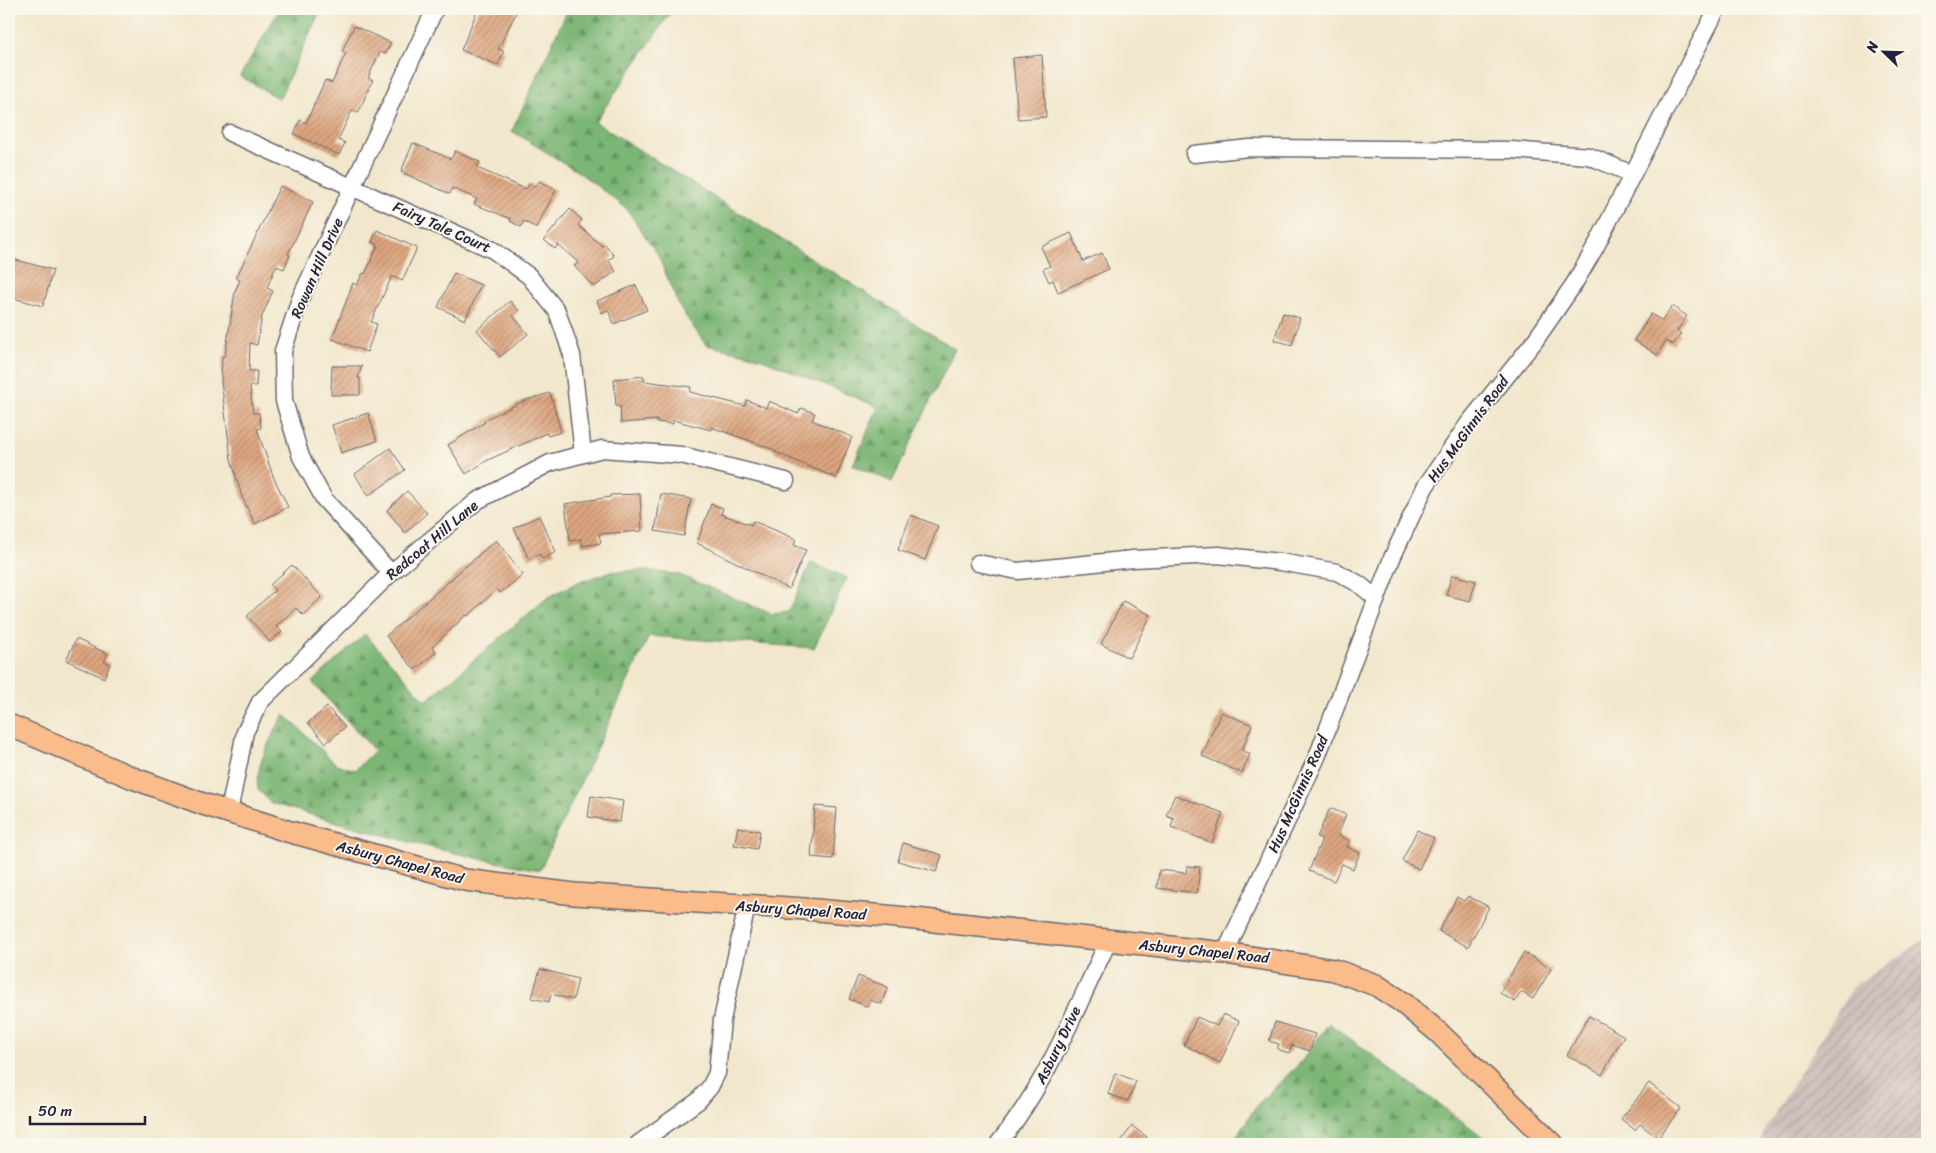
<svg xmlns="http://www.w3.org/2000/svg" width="1936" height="1153" font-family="Sriracha,sans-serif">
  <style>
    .industrial { fill: url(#industrial-furrows) }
    .forest { fill: url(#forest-firs); stroke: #4e6c58 }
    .building { fill: url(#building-hatch) }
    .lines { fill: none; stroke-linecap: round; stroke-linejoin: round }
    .minor-casing { stroke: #6b676e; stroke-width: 19 }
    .major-casing { stroke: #6b676e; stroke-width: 24 }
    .minor { stroke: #fff; stroke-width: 16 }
    .major { stroke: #f9bc8a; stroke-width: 21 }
    .labels { text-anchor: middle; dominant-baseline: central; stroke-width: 4; stroke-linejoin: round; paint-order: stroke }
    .street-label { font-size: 15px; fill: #22223b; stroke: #fbf7ec }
  </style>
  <defs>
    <pattern id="industrial-furrows" width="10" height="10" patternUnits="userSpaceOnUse" patternTransform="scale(1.25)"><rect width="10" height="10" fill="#d0c0bc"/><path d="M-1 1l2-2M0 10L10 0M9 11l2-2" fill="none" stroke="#b2a5a2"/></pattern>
    <pattern id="forest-firs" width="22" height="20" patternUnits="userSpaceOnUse" patternTransform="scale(1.25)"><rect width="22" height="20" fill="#7bb674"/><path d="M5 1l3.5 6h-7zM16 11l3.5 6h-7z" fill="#649460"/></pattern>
    <pattern id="building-hatch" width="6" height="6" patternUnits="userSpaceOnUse" patternTransform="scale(1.25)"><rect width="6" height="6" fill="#dda67f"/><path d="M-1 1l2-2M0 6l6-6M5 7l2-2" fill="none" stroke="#b38769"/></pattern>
  </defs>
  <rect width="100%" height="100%" fill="#fbf7ec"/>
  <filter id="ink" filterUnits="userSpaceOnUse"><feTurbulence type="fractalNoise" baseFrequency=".02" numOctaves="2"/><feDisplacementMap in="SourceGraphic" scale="10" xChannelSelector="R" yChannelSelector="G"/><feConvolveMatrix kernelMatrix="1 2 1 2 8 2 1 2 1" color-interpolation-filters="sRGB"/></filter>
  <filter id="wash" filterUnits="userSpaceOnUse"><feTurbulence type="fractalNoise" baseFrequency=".0096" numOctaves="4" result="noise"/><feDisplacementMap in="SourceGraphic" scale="20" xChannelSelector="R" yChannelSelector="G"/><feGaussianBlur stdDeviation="1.12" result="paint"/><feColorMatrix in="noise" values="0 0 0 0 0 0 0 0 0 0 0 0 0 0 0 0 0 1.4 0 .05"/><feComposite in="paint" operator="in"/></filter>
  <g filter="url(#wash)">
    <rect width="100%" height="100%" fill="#f2e7cc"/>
    <polygon class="industrial" points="1927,938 1927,1144 1761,1144 1762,1135 1853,986"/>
    <g class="forest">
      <polygon points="280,9 321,9 279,99 240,76"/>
      <polygon points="568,9 673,9 595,122 955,349 892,482 853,465 878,407 755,356 706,345 680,308 658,255 626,208 580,173 512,131"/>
      <path d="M811 562 847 578 814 648 649 636 540 870C448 855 360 829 271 803L258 790C255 764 272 736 284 714L336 764 355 770 375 751 312 682 365 634 426 701 547 598 578 582 611 572 646 570 680 575 772 614 789 612Z"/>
      <polygon points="1329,1023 1493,1144 1232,1144 1257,1105 1301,1062"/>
    </g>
    <g id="blocks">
      <g class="building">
        <polygon points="478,9 518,9 498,49 504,51 498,65 461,50"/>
        <polygon points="354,26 391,43 385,54 380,52 368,78 373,80 358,113 352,110 338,140 345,143 339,155 294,134 300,120 306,123 325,80 332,83 346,53 342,51"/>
        <polygon points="1042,55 1046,117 1018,119 1013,58"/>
        <polygon points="413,143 451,159 455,151 480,162 477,168 526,189 529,184 536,187 539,181 556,190 536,228 524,221 521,227 510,221 511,219 474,204 477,199 452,188 450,194 401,172"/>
        <polygon points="280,186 313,202 288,254 290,255 284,269 276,266 267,288 273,291 262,316 257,345 250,343 249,371 257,371 256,386 250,386 253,413 259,413 261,428 257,429 273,476 288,507 255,524 242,497 231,459 221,381 222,356 225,356 235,291 240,280 236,278"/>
        <polygon points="570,209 582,220 578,225 602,246 605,244 614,256 608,260 616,271 594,287 574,266 579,263 558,245 555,249 544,240"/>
        <polygon points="377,230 417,248 402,281 392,276 371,322 377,324 367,352 332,339 353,283 357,285 363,273 365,274 378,245 372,242"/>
        <polygon points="1071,233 1083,261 1102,253 1109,269 1058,292 1053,280 1049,282 1043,269 1050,266 1041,247"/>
        <polygon points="9,258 53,270 43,306 9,297"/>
        <polygon points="454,273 481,285 465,320 438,307"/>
        <polygon points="636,285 647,310 614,324 608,310 602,313 597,301"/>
        <polygon points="510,301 519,311 513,316 528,334 500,357 477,330"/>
        <polygon points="1672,306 1687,316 1677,331 1681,334 1673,345 1666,341 1657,355 1634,340 1651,314 1662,321"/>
        <polygon points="1283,313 1300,318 1292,345 1274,340"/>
        <polygon points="332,366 362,366 358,378 360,378 360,395 331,395"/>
        <polygon points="644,376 644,381 691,387 690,392 745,406 747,400 766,408 769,401 798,414 801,408 815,413 812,420 816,422 852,437 836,478 775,452 775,450 711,427 711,430 673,420 673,424 656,422 657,420 621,423 620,406 616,406 614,379"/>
        <polygon points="550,393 561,432 548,436 547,433 488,460 466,474 448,445 485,422 484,420 526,400"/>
        <polygon points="368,413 377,441 341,453 332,425"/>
        <polygon points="390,448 405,470 368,496 355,474"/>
        <polygon points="407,491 427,513 405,533 387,510"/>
        <polygon points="640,494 642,531 599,534 601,543 582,546 581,539 570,541 565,504 610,497 610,495"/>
        <polygon points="661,494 691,499 684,536 655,531"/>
        <polygon points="711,504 723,508 721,514 751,525 753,521 796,539 794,545 806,550 789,589 697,543"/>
        <polygon points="911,515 938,526 925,560 898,550"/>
        <polygon points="539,516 556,552 542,559 540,554 529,559 514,528"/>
        <polygon points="496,540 523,575 500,593 497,589 468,616 466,615 432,647 436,652 415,670 386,636"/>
        <polygon points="292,565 322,597 303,615 296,608 276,626 282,632 270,642 247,616 275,590 270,585"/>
        <polygon points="1452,575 1476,581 1470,601 1446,595"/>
        <polygon points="1123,601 1151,615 1129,658 1101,644"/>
        <polygon points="76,639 108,654 104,661 110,664 104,678 66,660"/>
        <polygon points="327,707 345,727 326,743 308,723"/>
        <polygon points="1221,712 1252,725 1242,750 1250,754 1242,773 1202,756"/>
        <polygon points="1175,795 1223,813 1212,843 1171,827 1174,818 1166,815"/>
        <polygon points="591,796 623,801 620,822 588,817"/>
        <polygon points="815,806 837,808 833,859 811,857"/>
        <polygon points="1330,808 1346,815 1338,835 1350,841 1347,847 1360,853 1353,869 1342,864 1334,881 1309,871 1322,839 1317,837"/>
        <polygon points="738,827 760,831 757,849 734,845"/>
        <polygon points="1417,830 1434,838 1419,869 1402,861"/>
        <polygon points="903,843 942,855 936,872 898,861"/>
        <polygon points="1187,866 1200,867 1197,893 1157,888 1159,870 1186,873"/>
        <polygon points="1468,896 1489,907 1468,947 1439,931 1457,897 1464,901"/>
        <polygon points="1524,952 1551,969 1533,999 1521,992 1515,1002 1500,993"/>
        <polygon points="540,969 578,979 573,1000 551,994 549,1002 532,998"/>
        <polygon points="858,976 888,987 881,1004 870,1000 868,1007 849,999"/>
        <polygon points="1223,1014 1239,1021 1220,1063 1184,1045 1197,1017 1217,1026"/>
        <polygon points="1589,1016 1624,1036 1602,1075 1567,1055"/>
        <polygon points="1275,1022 1315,1034 1310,1051 1292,1045 1289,1053 1277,1049 1279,1044 1269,1041"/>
        <polygon points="1115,1073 1136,1081 1128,1101 1108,1094"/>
        <polygon points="1649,1083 1681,1108 1658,1138 1640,1124 1635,1130 1621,1119"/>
        <polygon points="1132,1126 1147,1137 1142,1144 1119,1144"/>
      </g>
    </g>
  </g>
  <g filter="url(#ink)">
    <use href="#blocks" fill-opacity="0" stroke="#6b676e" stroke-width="1"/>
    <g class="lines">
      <defs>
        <g id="minor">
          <polyline points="230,133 493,250 529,276 557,311 572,355 583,454"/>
          <polyline points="1194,154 1249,148 1512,150 1589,156 1632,174"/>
          <polyline points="978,563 1018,571 1133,559 1218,555 1280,562 1337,572 1359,584 1377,599"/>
          <polyline points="391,573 324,499 301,457 284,401 283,351 300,299 435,9"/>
          <polyline points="229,812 245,732 260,702 391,573 477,501 550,463 602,449 681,455 786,481"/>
          <polyline points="1225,953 1317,757 1392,558 1425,487 1468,424 1534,342 1574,284 1595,248 1717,9"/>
          <polyline points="638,1144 698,1101 710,1087 717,1073 722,1020 747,906"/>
          <path d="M998 1144C1048 1082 1074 1012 1109 940"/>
        </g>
        <polyline id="major" points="9,725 133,778 203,804 287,831 465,880 574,894 805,909 897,917 1225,953 1334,970 1376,985 1402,1002 1438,1032 1553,1144"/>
      </defs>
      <use href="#minor" class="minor-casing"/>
      <use href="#major" class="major-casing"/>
      <use href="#minor" class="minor"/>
      <use href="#major" class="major"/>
    </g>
  </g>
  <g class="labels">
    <g class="street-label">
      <text transform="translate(442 227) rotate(24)">Fairy Tale Court</text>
      <text transform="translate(317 268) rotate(-66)">Rowan Hill Drive</text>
      <text transform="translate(1468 429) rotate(-54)">Hus McGinnis Road</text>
      <text transform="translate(432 540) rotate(-40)">Redcoat Hill Lane</text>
      <text transform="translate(1298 794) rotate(-66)">Hus McGinnis Road</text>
      <text transform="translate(400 862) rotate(15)">Asbury Chapel Road</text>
      <text transform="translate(801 910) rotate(4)">Asbury Chapel Road</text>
      <text transform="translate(1204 951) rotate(6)">Asbury Chapel Road</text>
      <text transform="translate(1058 1045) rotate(-64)">Asbury Drive</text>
    </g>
  </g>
  <rect width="1936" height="1153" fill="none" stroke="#fbf7ec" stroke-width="30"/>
  <g transform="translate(1884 52) rotate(293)" stroke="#fbf7ec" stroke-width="4" paint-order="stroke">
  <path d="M0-4L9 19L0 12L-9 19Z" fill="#22223b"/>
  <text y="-8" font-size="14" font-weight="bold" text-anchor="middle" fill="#22223b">N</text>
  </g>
  <path d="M30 1116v8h115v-8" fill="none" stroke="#22223b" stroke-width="2.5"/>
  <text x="38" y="1116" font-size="15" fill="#22223b" stroke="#fbf7ec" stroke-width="4" paint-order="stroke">50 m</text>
</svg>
